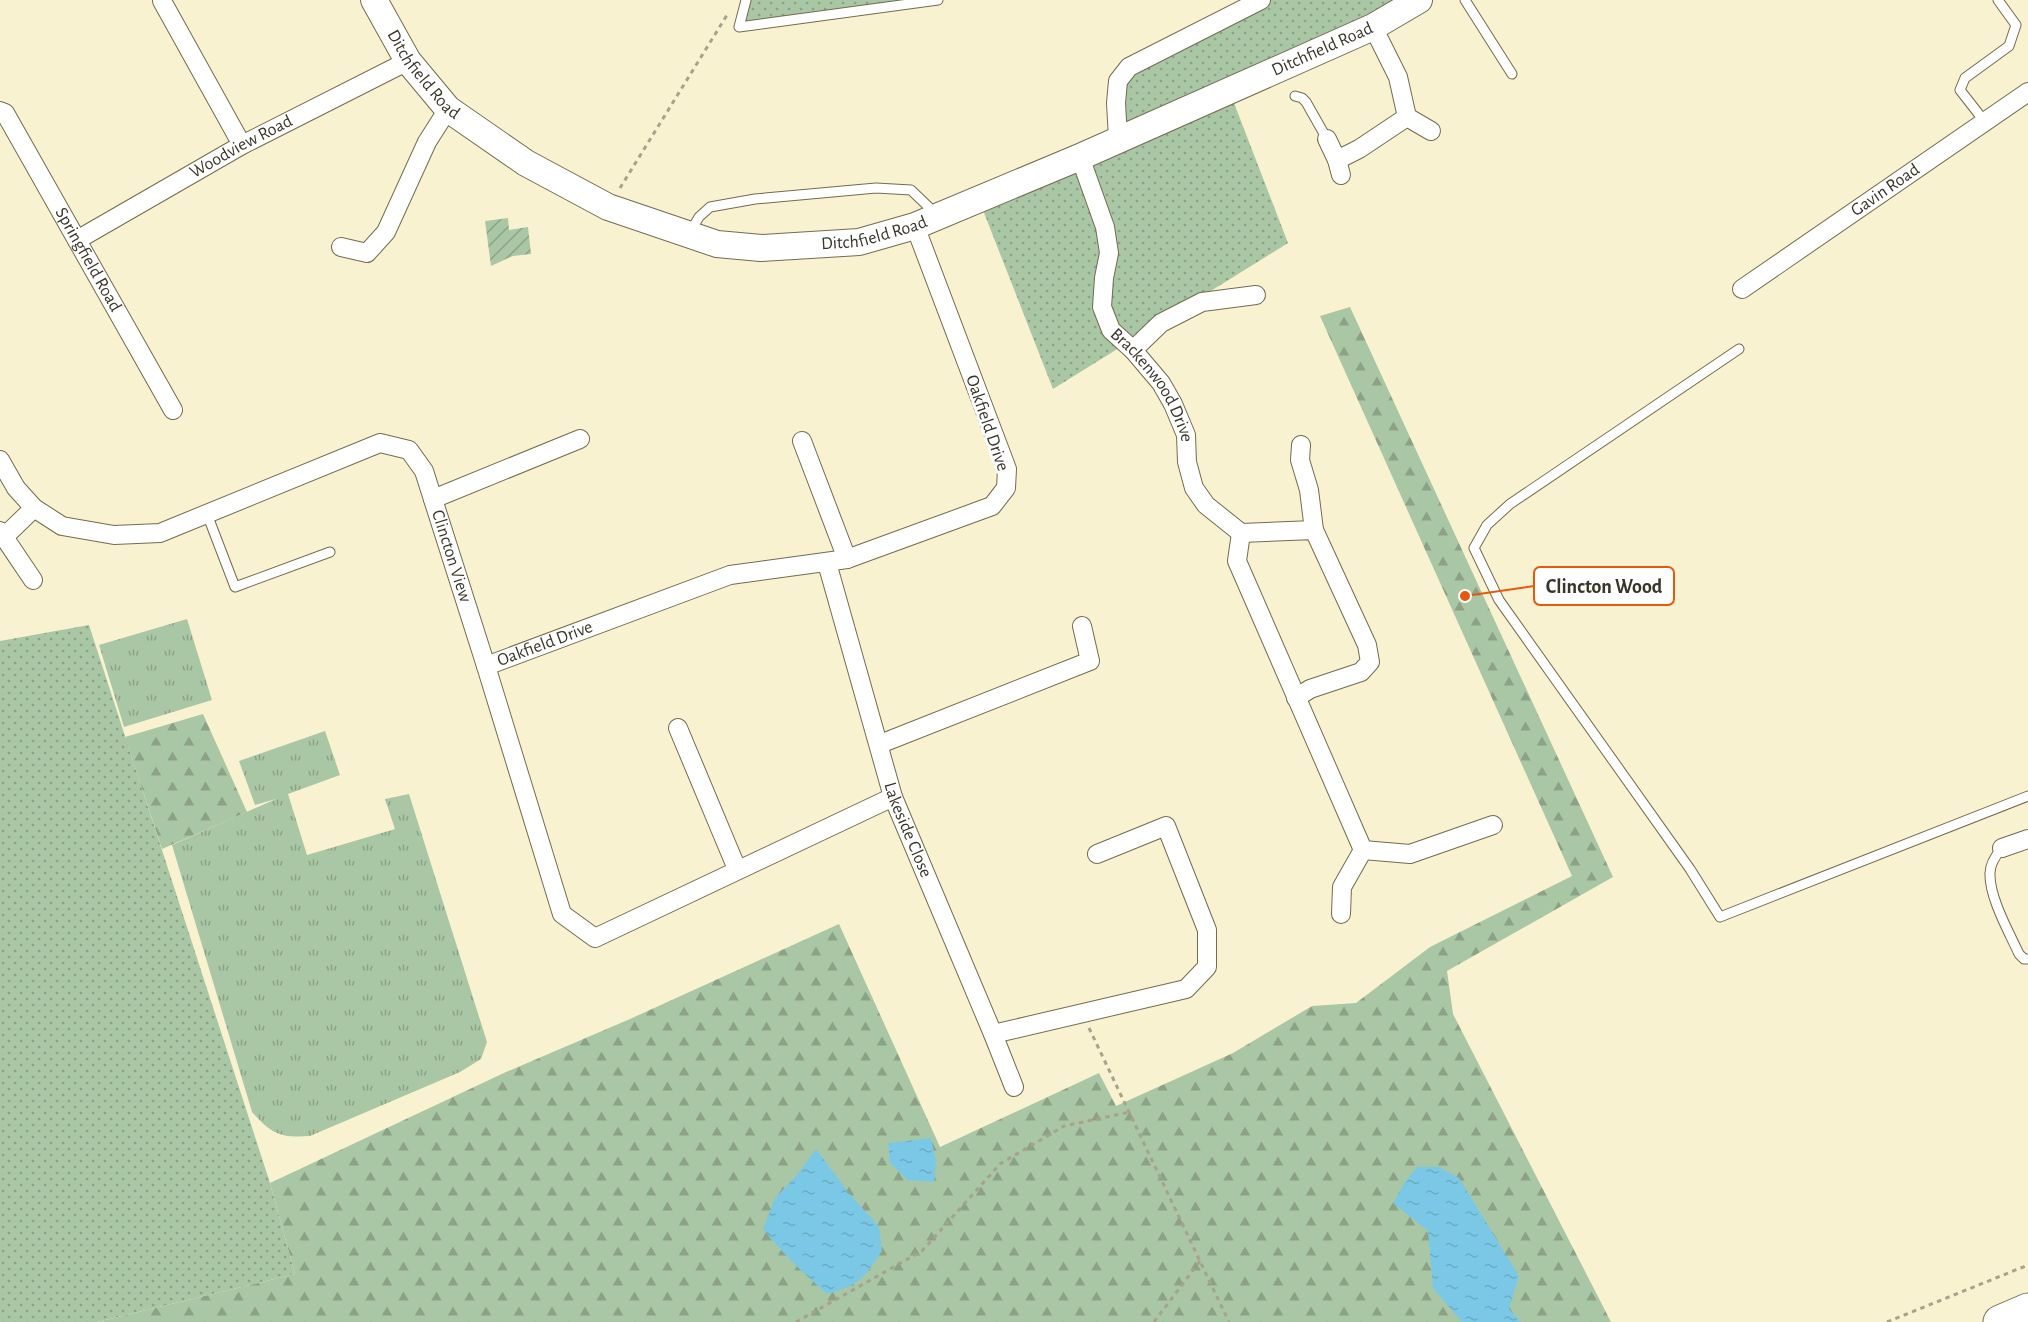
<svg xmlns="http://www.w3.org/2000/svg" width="2028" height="1322" font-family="'Alegreya Sans',sans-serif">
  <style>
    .grass { fill: url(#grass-dots) }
    .forest { fill: url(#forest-firs) }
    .park { fill: url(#park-tufts) }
    .garden { fill: url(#garden-furrows) }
    .water { fill: url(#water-ripples) }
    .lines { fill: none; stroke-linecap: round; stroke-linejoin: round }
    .lane-casing { stroke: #726c4f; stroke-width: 11 }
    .street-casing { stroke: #726c4f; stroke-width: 20 }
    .secondary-casing { stroke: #726c4f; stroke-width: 28 }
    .highway-casing { stroke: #726c4f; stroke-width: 35 }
    .path { stroke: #a7a28a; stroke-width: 3; stroke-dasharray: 4.5 4.5; stroke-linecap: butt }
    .lane { stroke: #fff; stroke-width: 9 }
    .street { stroke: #fff; stroke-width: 18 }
    .secondary { stroke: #fff; stroke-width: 26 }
    .highway { stroke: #fff; stroke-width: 33 }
    .labels { text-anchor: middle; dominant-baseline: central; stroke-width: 6; stroke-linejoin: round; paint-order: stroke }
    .street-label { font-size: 18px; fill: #383529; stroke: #fefefe }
    .leader { fill: none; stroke: #e8590c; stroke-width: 2 }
    .callout-dot { fill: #e8590c; stroke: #fefefe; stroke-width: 2 }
    .callout { fill: #fefefe; stroke: #e8590c; stroke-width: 2 }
    .callout-label { font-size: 20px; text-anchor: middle; font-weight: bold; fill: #383529 }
  </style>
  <defs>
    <pattern id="grass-dots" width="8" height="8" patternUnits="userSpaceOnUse" patternTransform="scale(1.5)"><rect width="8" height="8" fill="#aac7a5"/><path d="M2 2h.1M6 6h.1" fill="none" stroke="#8ba286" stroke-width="1.8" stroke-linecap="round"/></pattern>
    <pattern id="forest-firs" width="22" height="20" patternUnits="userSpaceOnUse" patternTransform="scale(1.5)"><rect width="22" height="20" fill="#aac7a5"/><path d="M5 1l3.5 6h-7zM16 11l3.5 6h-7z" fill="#8ba286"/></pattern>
    <pattern id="park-tufts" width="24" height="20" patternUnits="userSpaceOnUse" patternTransform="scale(1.5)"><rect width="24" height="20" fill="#aac7a5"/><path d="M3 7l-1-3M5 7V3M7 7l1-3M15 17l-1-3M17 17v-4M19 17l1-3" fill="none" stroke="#8ba286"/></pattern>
    <pattern id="garden-furrows" width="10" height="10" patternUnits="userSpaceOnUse" patternTransform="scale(1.5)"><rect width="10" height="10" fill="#aac7a5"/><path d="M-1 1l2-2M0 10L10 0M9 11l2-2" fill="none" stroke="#8ba286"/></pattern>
    <pattern id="water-ripples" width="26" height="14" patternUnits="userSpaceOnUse" patternTransform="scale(1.5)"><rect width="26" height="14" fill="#7ac8e5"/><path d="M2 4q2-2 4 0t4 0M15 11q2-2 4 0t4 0" fill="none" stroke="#6aacc4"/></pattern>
  </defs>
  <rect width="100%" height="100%" fill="#f9f2d1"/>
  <g class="grass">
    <polygon points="746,0 938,0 739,27"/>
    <polygon points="1261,0 1419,0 1229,90 1288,243 1053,389 979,200 1118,138 1118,81"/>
    <polygon points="89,625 270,1183 295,1274 97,1322 0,1322 0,641"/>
  </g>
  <g class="forest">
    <polygon points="1350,307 1613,877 1447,971 1453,1014 1611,1322 97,1322 295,1274 270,1183 506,1072 630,1019 839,924 940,1147 1099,1073 1116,1106 1233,1053 1312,1006 1356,1003 1430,947 1572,876 1320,316"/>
    <polygon points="203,714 247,812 162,849 125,737"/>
  </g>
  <g class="park">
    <polygon points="187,619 212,700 124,727 99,645"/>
    <path d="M325 731 340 775 288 794 307 855 395 829 385 799 409 794 487 1042 481 1059 460 1072 310 1136C280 1138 272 1134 252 1112L172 845 276 799 255 805 239 761Z"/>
  </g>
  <polygon class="garden" points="508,218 509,230 528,227 531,254 513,256 491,266 485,221"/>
  <g class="water">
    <polygon points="931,1138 936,1162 934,1182 907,1180 890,1163 888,1143"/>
    <path d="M816 1149 848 1192 879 1227 882 1251C864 1278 860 1285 827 1294 804 1274 783 1254 763 1229L775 1198 797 1175Z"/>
    <polygon points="1417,1167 1439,1167 1459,1178 1519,1276 1509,1309 1521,1322 1462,1322 1433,1288 1428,1231 1393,1203 1405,1182"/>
  </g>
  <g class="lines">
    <defs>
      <g id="lane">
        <polyline points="746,0 739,27 938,0"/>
        <polyline points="1465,0 1512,74"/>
        <polyline points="1295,96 1302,98 1306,102 1327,139"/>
        <polyline points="1985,122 1960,90 1965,78 2009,46 2016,25 1998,0"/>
        <polyline points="689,234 699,217 710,207 755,199 876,188 911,190 936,214"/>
        <polyline points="1739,349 1510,504 1487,525 1474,548 1499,600 1690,869 1720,917 2028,796"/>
        <polyline points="207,514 235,587 330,552"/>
        <path d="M2002 848C1996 855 1990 863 1990 873 1989 897 2009 932 2019 954L2024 959H2028"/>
      </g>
      <g id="street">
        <polyline points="162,1 242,145"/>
        <polyline points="1373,27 1398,77 1407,117"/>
        <path id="s1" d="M0 111 5 113 173 410"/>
        <polyline points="1118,138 1116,103 1118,81 1129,67 1261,0"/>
        <polyline points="1327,139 1337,160 1341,175"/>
        <path id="s2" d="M1080 157 1105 227 1109 253 1104 278 1102 307 1111 330 1133 350 1161 383 1173 404 1186 435 1187 462 1194 488 1206 505 1241 533 1314 530 1367 645 1370 662 1361 672 1310 689 1296 698"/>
        <polyline points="1337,160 1359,149 1407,117 1431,131"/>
        <path id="s3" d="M77 240 242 145 408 61"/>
        <polyline points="341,247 367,253 386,232 427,142 448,109"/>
        <path id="s4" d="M1742 289 2028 92"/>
        <polyline points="1133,350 1161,323 1202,302 1256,295"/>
        <polyline points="802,441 847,559"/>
        <polyline points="1301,445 1300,460 1309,490 1314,530"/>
        <path id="s5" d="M0 460 16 488 34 508 62 526 114 535 160 533 380 443 409 450 424 471 486 666 562 914 595 938 893 797"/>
        <polyline points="433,499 580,439"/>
        <polyline points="0,531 33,580"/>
        <polyline points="1241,533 1237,561 1363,850"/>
        <polyline points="4,537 34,508"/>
        <path id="s6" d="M827 563 893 797 993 1034 1014 1087"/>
        <path id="s7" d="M486 666 730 575 847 559 992 506 1006 488 1007 469 915 226"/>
        <polyline points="678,728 737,869"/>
        <polyline points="880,744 1090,661 1082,626"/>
        <polyline points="2002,848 2028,839"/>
        <polyline points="1363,850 1410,854 1493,825"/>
        <polyline points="1341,914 1342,887 1363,850"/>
        <polyline points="993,1034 1186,989 1207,967 1207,930 1166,826 1097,854"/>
      </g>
      <g id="secondary">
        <path id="s8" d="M374 0 408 61 448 109 526 163 608 207 717 244 761 248 859 242 915 226 1080 157 1373 27 1419 0"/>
      </g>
      <polyline id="highway" points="2000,1322 2028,1310"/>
    </defs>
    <use href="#lane" class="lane-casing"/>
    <use href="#street" class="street-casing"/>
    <use href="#secondary" class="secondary-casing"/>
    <use href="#highway" class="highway-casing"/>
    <g class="path">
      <polyline points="620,188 727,15"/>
      <polyline points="1089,1028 1229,1322"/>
      <polyline points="796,1322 922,1251 1000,1164 1064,1126 1130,1112"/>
      <polyline points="1154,1322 1200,1261"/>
      <polyline points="1887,1322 2028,1265"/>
    </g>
    <use href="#lane" class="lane"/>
    <use href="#street" class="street"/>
    <use href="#secondary" class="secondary"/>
    <use href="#highway" class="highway"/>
  </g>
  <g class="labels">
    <g class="street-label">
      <text stroke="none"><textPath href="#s8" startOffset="1080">Ditchfield Road</textPath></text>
      <text stroke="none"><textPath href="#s8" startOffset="90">Ditchfield Road</textPath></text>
      <text stroke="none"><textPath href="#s3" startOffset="189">Woodview Road</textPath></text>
      <text stroke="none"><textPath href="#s4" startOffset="174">Gavin Road</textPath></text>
      <text stroke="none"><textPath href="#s8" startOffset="594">Ditchfield Road</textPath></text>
      <text stroke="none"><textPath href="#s1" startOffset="174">Springfield Road</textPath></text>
      <text stroke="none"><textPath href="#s2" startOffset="250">Brackenwood Drive</textPath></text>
      <text transform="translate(987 423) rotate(71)">Oakfield Drive</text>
      <text stroke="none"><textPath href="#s5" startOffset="574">Clincton View</textPath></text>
      <text stroke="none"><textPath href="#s7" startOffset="63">Oakfield Drive</textPath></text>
      <text stroke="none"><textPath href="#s6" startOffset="279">Lakeside Close</textPath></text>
    </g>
  </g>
  <path class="leader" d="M1465 596L1534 586"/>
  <circle class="callout-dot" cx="1465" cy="596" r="6"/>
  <rect class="callout" x="1534" y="567" width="140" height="38" rx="6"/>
  <g class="callout-label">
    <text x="1604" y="593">Clincton Wood</text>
  </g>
</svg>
